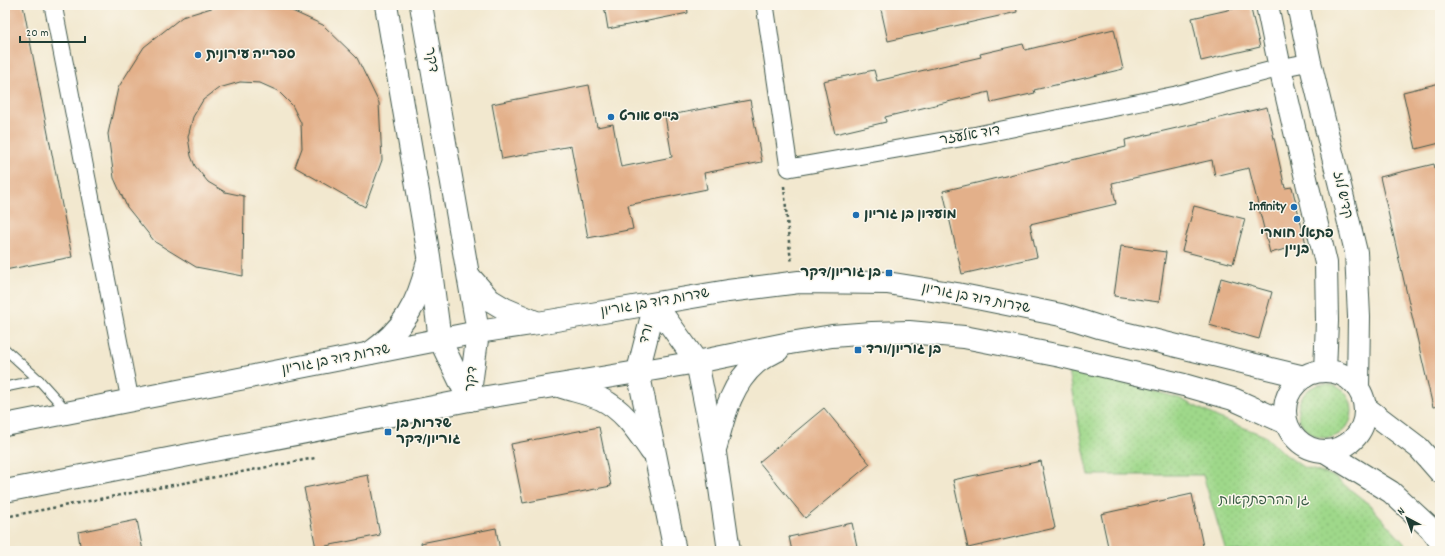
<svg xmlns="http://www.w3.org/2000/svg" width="1445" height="556" font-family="Dekko,'Playpen Sans Hebrew',sans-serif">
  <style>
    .grass { fill: url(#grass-dots); stroke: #5f8a5f }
    .building { fill: #e3b08a }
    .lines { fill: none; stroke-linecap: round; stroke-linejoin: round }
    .lane-casing { stroke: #3f574b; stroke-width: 11 }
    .street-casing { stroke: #3f574b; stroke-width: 19 }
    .secondary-casing { stroke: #3f574b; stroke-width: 24 }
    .path { stroke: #3f574b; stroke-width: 2.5; stroke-dasharray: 3 3; stroke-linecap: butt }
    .lane { stroke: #fff; stroke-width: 9 }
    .street { stroke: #fff; stroke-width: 17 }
    .secondary { stroke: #fff; stroke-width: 22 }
    .poi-dot { fill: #1f6fb2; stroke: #fbf7ec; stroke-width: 1.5 }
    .labels { text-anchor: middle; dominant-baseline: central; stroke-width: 3; stroke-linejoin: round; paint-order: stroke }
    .poi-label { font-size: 14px; font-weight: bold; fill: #1f3d34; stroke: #fbf7ec; text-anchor: start }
    .street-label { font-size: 14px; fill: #1f3d34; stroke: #fbf7ec }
    .park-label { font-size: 14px; fill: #395c45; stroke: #fbf7ec }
  </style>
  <defs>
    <pattern id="grass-dots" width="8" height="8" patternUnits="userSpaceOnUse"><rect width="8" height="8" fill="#9fd88a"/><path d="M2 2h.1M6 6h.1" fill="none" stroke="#88ba78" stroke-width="1.8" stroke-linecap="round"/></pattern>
  </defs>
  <rect width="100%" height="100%" fill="#fbf7ec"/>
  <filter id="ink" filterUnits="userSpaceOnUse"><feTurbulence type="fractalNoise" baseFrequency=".025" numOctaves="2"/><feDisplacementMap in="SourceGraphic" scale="8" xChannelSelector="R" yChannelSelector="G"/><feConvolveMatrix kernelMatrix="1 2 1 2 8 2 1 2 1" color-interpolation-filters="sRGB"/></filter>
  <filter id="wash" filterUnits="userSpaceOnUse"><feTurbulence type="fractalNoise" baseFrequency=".012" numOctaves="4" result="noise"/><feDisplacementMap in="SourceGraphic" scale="16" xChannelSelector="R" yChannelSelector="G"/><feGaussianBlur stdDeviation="0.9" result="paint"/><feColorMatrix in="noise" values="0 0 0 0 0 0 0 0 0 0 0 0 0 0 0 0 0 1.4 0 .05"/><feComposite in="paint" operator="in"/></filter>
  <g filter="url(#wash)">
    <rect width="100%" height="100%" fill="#f2e8cf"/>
    <g class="grass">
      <polygon points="1067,367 1179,398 1217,417 1265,436 1282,452 1303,467 1333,476 1370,505 1411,551 1325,551 1322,549 1310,551 1226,551 1203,475 1089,475"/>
      <circle cx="1325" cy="411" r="27"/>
    </g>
    <g id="blocks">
      <g class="building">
        <polygon points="5,5 23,5 72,257 5,270"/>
        <polygon points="221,5 279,5 323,25 357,58 379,103 382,160 365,207 295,167 302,148 301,123 292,105 278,91 260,83 240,82 219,88 203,100 193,117 188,137 191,156 195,166 208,182 225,192 244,196 243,276 196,267 155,242 127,207 114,178 108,134 118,88 144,47 182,17"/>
        <polygon points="604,5 687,5 688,13 608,29"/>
        <polygon points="880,5 1016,5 1017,12 888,41"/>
        <polygon points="1250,5 1260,47 1201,61 1192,18"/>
        <polygon points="1114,29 1123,69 1034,90 1035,93 991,103 989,92 885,117 886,122 835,134 823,81 874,70 877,81 981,57 980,54 1023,44 1025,50"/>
        <polygon points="1440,83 1440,143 1416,149 1403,92"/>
        <polygon points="589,85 597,127 613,124 621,167 672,157 665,116 750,100 762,162 704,173 707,189 628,205 633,229 588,238 571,146 502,159 492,104"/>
        <polygon points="1267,107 1285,188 1292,187 1306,244 1270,253 1249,168 1215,176 1212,160 1112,183 1116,204 1030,224 1037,257 962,274 943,191 1126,147 1125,140"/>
        <polygon points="1434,164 1440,190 1440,406 1433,407 1380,177"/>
        <polygon points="1194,206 1245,219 1233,264 1182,251"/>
        <polygon points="1121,246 1166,252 1159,302 1114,296"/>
        <polygon points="1221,278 1272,292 1259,339 1209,325"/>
        <polygon points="824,408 870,464 805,518 759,462"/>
        <polygon points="599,427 611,486 523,503 511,444"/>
        <polygon points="1041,461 1055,528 968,548 953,480"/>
        <polygon points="368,475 380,535 316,548 304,488"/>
        <polygon points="1192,494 1204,551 1109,551 1101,514"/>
        <polygon points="137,520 143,551 81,551 78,532"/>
        <polygon points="852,523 858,551 792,551 789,537"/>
        <polygon points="496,528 500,551 422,551 421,543"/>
      </g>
    </g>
  </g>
  <g filter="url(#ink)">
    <use href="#blocks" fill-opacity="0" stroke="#3f574b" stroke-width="1"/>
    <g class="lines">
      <defs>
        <g id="lane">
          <polyline points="5,349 39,380 67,411"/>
          <polyline points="5,387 39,380"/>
        </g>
        <g id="street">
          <polyline points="53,5 130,400"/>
          <polyline points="765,5 789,168 977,135 1176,95 1280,68 1310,62"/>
        </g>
        <g id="secondary">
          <polyline points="386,5 429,256 440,340 469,400"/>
          <polyline points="421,5 478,332 469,400"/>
          <polyline points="1267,5 1280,68 1326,263 1327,321 1325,371"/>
          <polyline points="1298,5 1310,62 1356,252 1359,317 1358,388"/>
          <polyline points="469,276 490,300 505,309 538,323"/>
          <polyline points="655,304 697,362 715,453 729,551"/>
          <polyline points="655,304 638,371 675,551"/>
          <path d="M370 353C403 330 418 304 427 265"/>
          <circle cx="1325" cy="411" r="40"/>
          <path d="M562 387C575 391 589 394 601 399 624 410 637 431 651 451"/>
          <polyline points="1365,407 1419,448 1440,472"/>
          <polyline points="5,425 478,332 538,323 728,291 799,282 887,283 957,294 1061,315 1099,327 1304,377"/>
          <path d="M716 446C724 416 731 384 756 363 763 357 771 354 778 350"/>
          <polyline points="1326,452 1391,492 1430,528 1440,541"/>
          <polyline points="5,491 469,400 697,362 790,343 832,336 872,333 909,332 964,337 1061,356 1184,385 1233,399 1286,423"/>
        </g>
      </defs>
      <use href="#lane" class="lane-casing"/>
      <use href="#street" class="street-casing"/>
      <use href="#secondary" class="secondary-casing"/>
      <g class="path">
        <polyline points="784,186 790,253 792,262"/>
        <polyline points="5,517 315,458"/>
      </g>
      <use href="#lane" class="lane"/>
      <use href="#street" class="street"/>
      <use href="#secondary" class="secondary"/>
    </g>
  </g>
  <g class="poi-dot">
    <circle cx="198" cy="55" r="4"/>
    <circle cx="611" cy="117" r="4"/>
    <circle cx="1294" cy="207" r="4"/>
    <circle cx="856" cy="215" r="4"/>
    <circle cx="1297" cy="219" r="4"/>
    <rect x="885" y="269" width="8" height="8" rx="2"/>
    <rect x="854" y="346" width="8" height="8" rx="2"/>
    <rect x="384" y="428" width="8" height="8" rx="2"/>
  </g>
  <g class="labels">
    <g class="poi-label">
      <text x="206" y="55">ספרייה עירונית</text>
      <text x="619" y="117">בי"ס אורט</text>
      <text x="1286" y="207" text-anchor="end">Infinity</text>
      <text x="864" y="215">מועדון בן גוריון</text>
      <text x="1297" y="234" text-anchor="middle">פתאל חומרי<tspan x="1297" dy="16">בניין</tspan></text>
      <text x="881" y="273" text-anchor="end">בן גוריון/דקר</text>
      <text x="866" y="350">בן גוריון/ורד</text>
      <text x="396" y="424">שדרות בן<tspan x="396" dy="16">גוריון/דקר</tspan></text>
    </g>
    <g class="street-label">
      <text transform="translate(431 60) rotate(80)">דקר</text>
      <text transform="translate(970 136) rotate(-10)">דוד אלעזר</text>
      <text transform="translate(1342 195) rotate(77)">קדיש לוז</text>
      <text transform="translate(976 299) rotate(11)">שדרות דוד בן גוריון</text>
      <text transform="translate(655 303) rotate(-10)">שדרות דוד בן גוריון</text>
      <text transform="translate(647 334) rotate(-75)">ורד</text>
      <text transform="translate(336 360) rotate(-11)">שדרות דוד בן גוריון</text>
      <text transform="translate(472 379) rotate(-83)">דקר</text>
    </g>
    <g class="park-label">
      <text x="1264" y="501">גן ההרפתקאות</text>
    </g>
  </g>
  <rect width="1445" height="556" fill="none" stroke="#fbf7ec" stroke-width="20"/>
  <g transform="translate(1407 518) rotate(319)" stroke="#fbf7ec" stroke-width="3" paint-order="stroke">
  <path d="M0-3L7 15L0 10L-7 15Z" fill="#1f3d34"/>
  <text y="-6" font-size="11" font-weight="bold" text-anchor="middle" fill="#1f3d34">N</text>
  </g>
  <path d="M20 36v6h65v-6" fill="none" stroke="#1f3d34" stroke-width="2"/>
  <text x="26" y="36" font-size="12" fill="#1f3d34" stroke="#fbf7ec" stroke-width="3" paint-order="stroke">20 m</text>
</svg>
